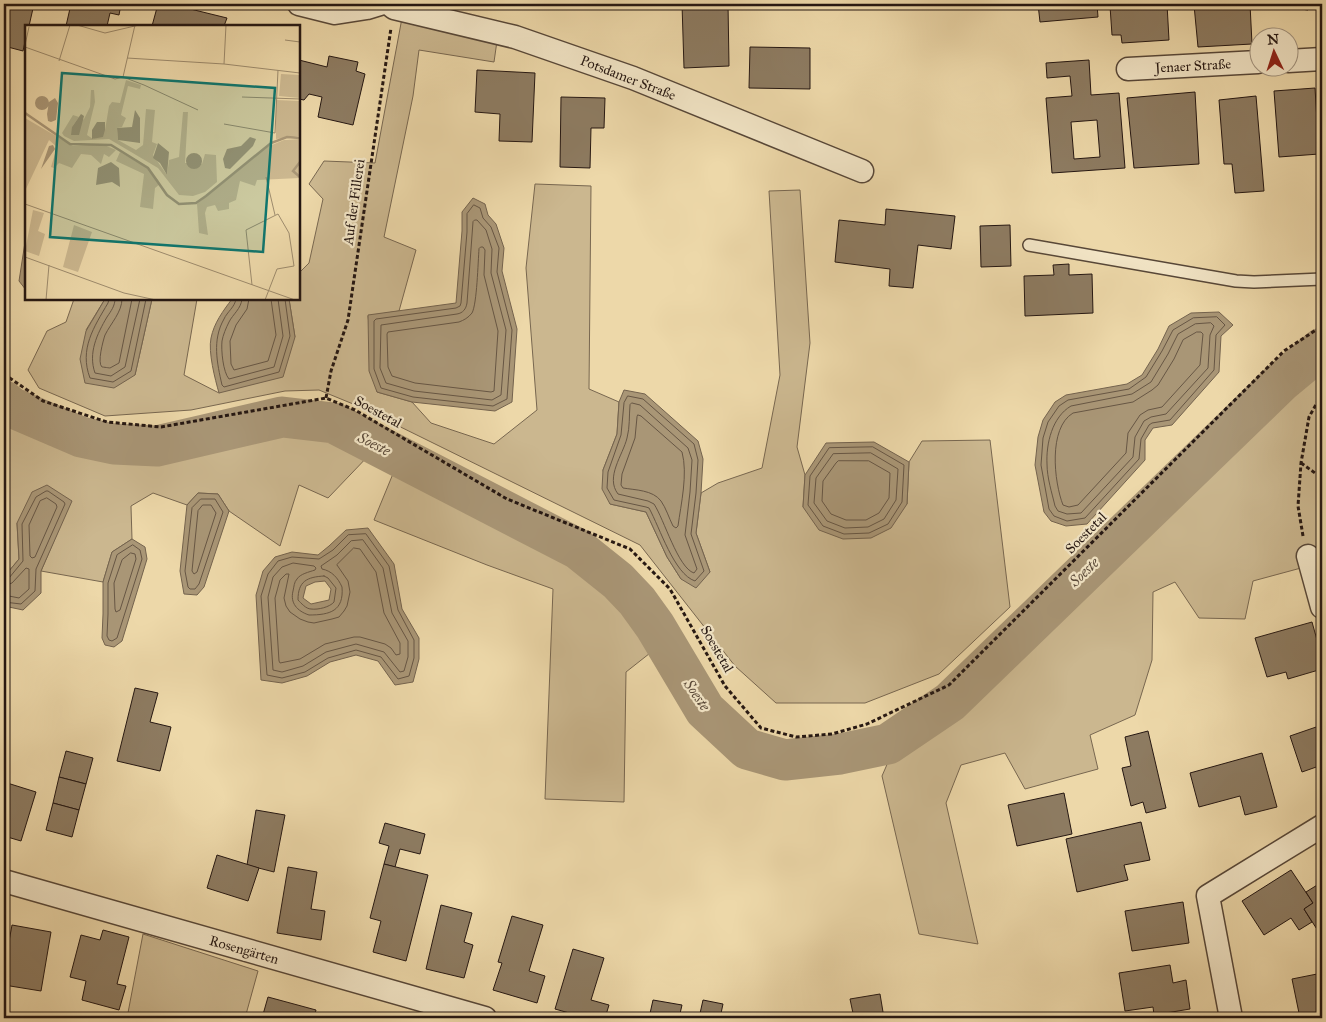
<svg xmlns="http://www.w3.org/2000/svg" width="1326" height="1022" font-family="'IM FELL Great Primer',serif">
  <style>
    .green { fill: #cbb78f; stroke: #786750 }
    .water { fill: #a99676; stroke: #74634e; fill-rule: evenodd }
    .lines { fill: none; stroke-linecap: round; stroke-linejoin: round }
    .shore { stroke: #675644; stroke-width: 1 }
    .river { stroke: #a99676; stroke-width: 41 }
    .building { fill: #8d7b61; stroke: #251712; fill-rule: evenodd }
    .lane-casing { stroke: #574738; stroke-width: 14 }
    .street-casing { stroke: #574738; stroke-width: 25 }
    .path { stroke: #251712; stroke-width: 3; stroke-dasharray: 4 2.5; stroke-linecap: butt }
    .lane { stroke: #f3e6c7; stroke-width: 11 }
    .street { stroke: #f3e6c7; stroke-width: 22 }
    .labels { text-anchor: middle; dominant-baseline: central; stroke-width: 4.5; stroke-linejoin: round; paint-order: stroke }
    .street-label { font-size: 14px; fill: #251712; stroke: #f3e6c7 }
    .water-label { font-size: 15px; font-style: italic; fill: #5a4a3a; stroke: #f3e6c7 }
    .inset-river { fill: none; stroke: #a99676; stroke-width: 2.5 }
    .inset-road { fill: none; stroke: #9d8b6d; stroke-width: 1 }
    .view { fill: #0f766e; fill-opacity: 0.15; stroke: #0f766e; stroke-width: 2.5 }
    .inset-edge { fill: none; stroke: #251712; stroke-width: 2.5 }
  </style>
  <rect width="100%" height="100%" fill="#edd8a9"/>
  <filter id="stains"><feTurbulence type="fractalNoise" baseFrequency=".004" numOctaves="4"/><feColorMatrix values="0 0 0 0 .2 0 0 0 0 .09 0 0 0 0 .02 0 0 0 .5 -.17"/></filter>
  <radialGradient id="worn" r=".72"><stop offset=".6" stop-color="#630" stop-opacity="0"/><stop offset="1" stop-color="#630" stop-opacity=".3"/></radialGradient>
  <g class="green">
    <polygon points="402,18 497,41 494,62 419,50 413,96 384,237 416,250 399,311 368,316 377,392 412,402 431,423 494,444 537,410 526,268 535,184 591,186 589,389 619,402 617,434 603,470 610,504 646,512 667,557 681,579 710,572 696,533 701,493 718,483 762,468 780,375 769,191 800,190 810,343 797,447 805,475 803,507 907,504 909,462 922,441 990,440 1010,607 939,674 865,703 776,703 735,666 640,545 358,406 319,390 285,391 191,410 105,416 39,388 28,370 47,331 66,322 74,299 105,299 86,330 135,375 152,299 197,299 184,375 219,393 295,337 289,299 299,299 299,273 309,263 323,199 309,184 324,161 375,163"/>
    <polygon points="1322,355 1322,566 1301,568 1253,581 1245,619 1199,618 1175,582 1153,592 1152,660 1135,715 1090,735 1098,769 1025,789 1005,753 961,765 946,803 978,944 919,934 882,776 892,753 972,697 1265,409 1303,368"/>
    <polygon points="4,407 102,451 188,450 283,423 336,428 372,452 328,498 299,485 280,546 229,511 218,494 198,493 187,505 153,493 131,506 132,539 112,552 103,582 41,571 71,501 17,523 19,559 4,577 4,466 5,460 4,458"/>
    <polygon points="397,464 569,550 619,589 645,619 659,646 626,672 624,802 545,799 553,589 487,565 374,520"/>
    <polygon points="143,934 258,971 245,1018 127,1018"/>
  </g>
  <g class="water">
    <polygon points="473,198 485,204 488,215 496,224 504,248 502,271 517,329 512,402 495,411 412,402 377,392 369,371 368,315 456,303 462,231 462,212"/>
    <polygon points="26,236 26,290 19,281"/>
    <polygon points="105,299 152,299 135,375 114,388 85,383 80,359 86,331"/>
    <path d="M232 299H289L295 337 283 377 219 393C215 379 208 352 211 338 214 323 223 311 232 299Z"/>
    <polygon points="1219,312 1233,325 1221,336 1219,372 1172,425 1153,428 1145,440 1145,460 1087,524 1066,526 1051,521 1044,512 1035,465 1038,437 1043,420 1055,402 1066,395 1127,384 1142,375 1158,349 1169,326 1191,313"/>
    <polygon points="624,390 645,394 698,441 703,459 701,493 696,533 710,572 696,588 681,579 667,557 646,512 610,504 602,489 603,470 617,434 619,402"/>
    <polygon points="874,442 909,462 907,504 891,528 871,538 843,539 819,530 803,507 805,475 826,443"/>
    <polygon points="47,485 72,501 41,571 41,593 23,610 4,606 4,577 19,559 17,523 32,492"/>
    <polygon points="198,493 218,494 229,511 204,587 197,595 184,594 180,571 187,505"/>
    <path d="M368 528 394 564 402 609 419 638V659L413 682 395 685 378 661 356 655 330 662 307 676 282 683 261 680 256 595 263 571 275 557 292 552 318 555 329 546 346 530ZM325 581 331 589 329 600 311 604 303 598 306 586 315 582Z"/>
    <polygon points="132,539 145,547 147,559 122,641 114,647 105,645 102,638 103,614 103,582 112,552"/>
  </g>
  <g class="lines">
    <g class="shore">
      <polygon points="474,205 480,208 483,218 491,227 499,248 497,272 512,330 507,399 493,406 413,397 381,388 374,369 374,321 376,319 456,308 460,306 461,303 467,232 467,214"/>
      <path d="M475 220H477L486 230 492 249 491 273 506 330 501 395 492 400 414 391 386 383 380 368 381 325 457 314C463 313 466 309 467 303L473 222Z"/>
      <path d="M481 247H483L485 250 484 275 498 331 494 391 491 392 415 383 392 376 388 367 387 334 388 332 459 322C464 320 468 318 472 313 477 304 478 262 479 249Z"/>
      <path d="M109 299 108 303C94 327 79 349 90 378L113 382 131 371 146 299"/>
      <path d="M115 299C115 306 111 311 107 317 97 334 88 353 95 373L111 376 125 367 140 299"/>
      <path d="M122 299C122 312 111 323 105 335 103 341 97 363 102 367 103 367 110 368 110 368L119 363 132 299"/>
      <path d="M236 299C235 307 227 312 224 319 212 340 217 363 222 385L224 387 279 372 290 336 285 299"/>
      <path d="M242 299C241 309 233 314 229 322 226 328 223 335 222 341 221 350 223 372 229 379L274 367 283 336 278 299"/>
      <polyline points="249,299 247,309 236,325 230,341 231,364 234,370 268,361 276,335 271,299"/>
      <polygon points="1217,317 1225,325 1216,335 1214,370 1170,420 1152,423 1149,425 1141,439 1139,459 1085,518 1067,521 1054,516 1049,509 1041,465 1043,438 1048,422 1059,406 1068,400 1129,389 1146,377 1162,351 1173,330 1193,318"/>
      <path d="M1211 323 1214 326 1210 335 1208 368 1166 414 1151 417 1144 421 1135 437 1133 457 1081 513 1067 514 1058 511 1055 506C1052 493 1047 478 1047 464 1046 444 1052 417 1071 406L1132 394 1151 382 1168 354 1178 334 1195 324Z"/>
      <path d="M1197 332H1201L1203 334 1200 365 1162 407 1148 410 1140 415 1128 433 1126 453 1078 505 1069 507 1063 505C1054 482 1048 428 1073 413L1133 402 1152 390 1158 385 1174 359 1183 340Z"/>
      <path d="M628 396 643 399 694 444 698 460 696 493 691 534 704 571 695 581C674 574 660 528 649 508L646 507 614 500 607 488 608 472 621 435 624 403Z"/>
      <path d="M632 403 640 405 688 448 692 460 690 492 685 535 697 569 694 573C678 568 664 519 654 504L648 501 618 494C605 477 623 455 627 438 630 427 629 416 630 405Z"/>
      <path d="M638 415 641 416 682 452C688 474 681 504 678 526L676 528 673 526C669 518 666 508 661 501 653 490 635 490 623 488L621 485 622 474 635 438 637 417Z"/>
      <polygon points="873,447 904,465 902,502 888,524 869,533 844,534 823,526 808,505 810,476 829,448"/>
      <polygon points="871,453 898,469 896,500 884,519 868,527 845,528 827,521 814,503 816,478 833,454"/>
      <polygon points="869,461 890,473 889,498 879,513 866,520 846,520 831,514 822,501 823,481 836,463 838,461"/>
      <polygon points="47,498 56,504 57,507 35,557 32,558 30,556 29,525 40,501"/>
      <polygon points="201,499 215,499 223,512 199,584 195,589 190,589 188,587 185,571 192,508"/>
      <polygon points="203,505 211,505 216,513 197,572 194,574 192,571 198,511"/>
      <polygon points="366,534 389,566 398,610 414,640 414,658 409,676 398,679 381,657 356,650 328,658 305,672 282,678 267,675 261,596 268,574 278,561 292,557 319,559 333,550 348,535"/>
      <path d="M363 540 383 568 392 613 408 641V657L404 671 400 672 384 652 356 644 326 652 303 666 282 672 273 670 268 597 273 577 282 567 293 563 314 566 316 568 315 570C309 572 300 574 297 579 294 582 294 587 293 591 290 603 297 611 309 615 330 615 344 611 342 587 338 578 332 571 322 569L321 566 337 555 351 541Z"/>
      <polygon points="133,545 140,550 142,559 117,638 112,641 109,640 107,636 108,614 108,583 117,555"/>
      <polygon points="354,548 360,549 376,572 384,613 400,643 400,654 396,655 391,648 385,644 360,637 354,637 325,644 300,659 280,663 279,661 275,598 280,580 286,574 289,574 284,598 286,606 290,612 300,619 308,622 314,623 332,619 339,617 344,611 347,606 350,592 348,581 337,565"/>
      <polygon points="131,553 135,554 136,559 120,610 116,612 115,609 114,583 122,560"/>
      <path d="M324 576 328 578 336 588 334 602C330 607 318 610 311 609 306 609 301 603 298 600 298 581 307 577 324 576Z"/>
      <polyline points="4,579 9,578 23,561 22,524 36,497 46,491 48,491 64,502 65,504 36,569 35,591 21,604 4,602"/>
      <polyline points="4,586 12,583 26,568 29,569 29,589 19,598 4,595"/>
    </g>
    <polyline class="river" points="4,401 11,407 81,437 114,444 157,446 282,417 334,423 578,549 618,581 637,601 655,626 705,710 747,749 785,760 840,754 888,744 950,702 1281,382 1322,348"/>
  </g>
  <g class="building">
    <polygon points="4,4 34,4 29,26 26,26 26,37 23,51 4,46"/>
    <polygon points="71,4 121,4 119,15 110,13 107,26 110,26 66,26"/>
    <polygon points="158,4 170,4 227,18 224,26 152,26"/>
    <polygon points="682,4 728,4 729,66 684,68"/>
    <polygon points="1038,4 1097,4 1098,17 1040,22"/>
    <polygon points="1140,4 1167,4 1169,40 1122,43 1121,35 1112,35 1110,6"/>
    <polygon points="1213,4 1250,4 1252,44 1198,47 1194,5"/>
    <polygon points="1265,4 1309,4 1308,10"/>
    <polygon points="750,47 810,48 810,89 749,88"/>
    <polygon points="329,56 358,62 356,71 365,74 353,125 318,117 322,97 309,94 304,100 299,99 299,60 327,67"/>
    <path d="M1089 60 1091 95 1119 93 1125 168 1052 173 1046 98 1072 96 1070 76 1047 78 1046 63ZM1097 120 1100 157 1074 159 1071 122Z"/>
    <polygon points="477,70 535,73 532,142 499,141 500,114 475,112"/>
    <polygon points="1315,88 1319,154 1279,157 1274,91"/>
    <polygon points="1195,92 1199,164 1134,168 1127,98"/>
    <polygon points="1256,96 1264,191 1235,193 1232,164 1224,164 1219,100"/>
    <polygon points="561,97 605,98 604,128 591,128 590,168 560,167"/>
    <polygon points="886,209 955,216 951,249 918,245 913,288 889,286 890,269 835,262 839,220 885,225"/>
    <polygon points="1010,225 1011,266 981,267 980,226"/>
    <polygon points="1069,264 1069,275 1092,274 1093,313 1025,316 1024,276 1054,275 1053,265"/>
    <polygon points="1312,622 1322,658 1322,669 1288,679 1286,672 1267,677 1255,638"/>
    <polygon points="135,688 158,693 150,722 171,727 160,771 117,761"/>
    <polygon points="1322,725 1322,765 1302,772 1290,736"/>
    <polygon points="1148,731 1166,808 1146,813 1143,802 1131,806 1122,768 1131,766 1125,737"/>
    <polygon points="66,751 93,758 86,784 59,777"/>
    <polygon points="1262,753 1277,807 1245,815 1240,796 1199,807 1190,773"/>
    <polygon points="59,777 86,784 79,810 53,803"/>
    <polygon points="4,782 36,792 21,841 4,836"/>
    <polygon points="1064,793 1072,834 1017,846 1008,805"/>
    <polygon points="53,803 79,810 72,837 46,830"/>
    <polygon points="256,810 285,815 274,872 247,865"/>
    <polygon points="1141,822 1150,860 1124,865 1128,880 1077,892 1066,839"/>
    <polygon points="385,823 425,834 420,854 400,849 395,867 384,864 389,846 379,843"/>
    <polygon points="217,855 259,868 248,901 207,888"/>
    <polygon points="384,864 428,875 406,961 373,952 381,921 370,918"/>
    <polygon points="288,867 317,872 311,909 325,911 321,940 277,933"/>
    <polygon points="1291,870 1313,903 1304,909 1312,922 1299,930 1291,918 1264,935 1242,901"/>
    <polygon points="1322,882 1322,932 1320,934 1304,909 1313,903 1306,892"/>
    <polygon points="1183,902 1189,943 1132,951 1125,911"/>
    <polygon points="441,905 472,913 464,942 473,945 464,978 426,969"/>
    <polygon points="512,916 543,925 529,971 545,976 537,1003 493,990 502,963 498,962"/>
    <polygon points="12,925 51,932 41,991 4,985 4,969"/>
    <polygon points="103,930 129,937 117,984 126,986 119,1010 82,1000 86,981 70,977 81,935 100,940"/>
    <polygon points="573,949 604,958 591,1000 609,1005 605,1018 587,1018 555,1009"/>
    <polygon points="1170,965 1173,983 1186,980 1190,1009 1154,1015 1153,1007 1125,1011 1119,973"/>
    <polygon points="1322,973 1322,1018 1300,1018 1292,979"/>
    <polygon points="880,994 884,1018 854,1018 850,999"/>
    <polygon points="268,997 316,1010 314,1018 262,1018"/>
    <polygon points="653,1000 682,1005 679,1018 649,1018"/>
    <polygon points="703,1000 723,1004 720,1018 699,1018"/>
  </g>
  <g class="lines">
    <defs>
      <polyline id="lane" points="1029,245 1236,281 1254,282 1322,279"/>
      <g id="street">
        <polyline points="299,4 335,13 367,8 380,4"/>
        <polyline points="389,4 394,8 515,37 633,78 862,171"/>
        <polyline points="1288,61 1322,59"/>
        <polyline points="1128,69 1258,62"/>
        <polyline points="1308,556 1322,607"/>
        <polyline points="4,881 485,1018"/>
        <polyline points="1231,1018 1208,896 1322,826"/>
      </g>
    </defs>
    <use href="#lane" class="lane-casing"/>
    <use href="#street" class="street-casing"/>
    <g class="path">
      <polyline points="4,374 43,401 107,422 161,427 326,398 355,410 507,499 630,549 670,589 725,686 761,728 796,737 832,734 867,724 949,685 1284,351 1322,326"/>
      <polyline points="326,398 331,371 348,320 391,28"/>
      <polyline points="1301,463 1322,478"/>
      <polyline points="1303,536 1298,506 1301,463 1309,417 1322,394"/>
    </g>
    <use href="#lane" class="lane"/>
    <use href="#street" class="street"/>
  </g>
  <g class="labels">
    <g class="street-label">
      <text transform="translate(1193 66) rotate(-3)">Jenaer Straße</text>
      <text transform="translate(628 78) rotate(21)">Potsdamer Straße</text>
      <text transform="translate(354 202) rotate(-82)">Auf der Fillerei</text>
      <text transform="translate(378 412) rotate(29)">Soestetal</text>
      <text transform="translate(1086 533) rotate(-45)">Soestetal</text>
      <text transform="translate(717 649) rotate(60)">Soestetal</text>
      <text transform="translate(244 950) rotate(16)">Rosengärten</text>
    </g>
    <g class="water-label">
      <text transform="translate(374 444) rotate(27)">Soeste</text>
      <text transform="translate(1084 572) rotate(-44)">Soeste</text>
      <text transform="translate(697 695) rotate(56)">Soeste</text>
    </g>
  </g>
  <g transform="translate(25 25)">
    <rect width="275" height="275" fill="#edd8a9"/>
    <path d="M256 49 275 50V73L254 71ZM101 55 116 60 115 64 103 61 96 90 101 93 97 102 92 103 93 115 111 125 118 120 121 84 130 85 127 117 132 119 128 130 142 150 144 135 154 132 158 87H163L160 138 177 139 180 129 191 130 192 157 180 167 168 171 154 170 133 143 84 114 49 116 39 111 37 108 48 90 54 92 47 102 59 94 65 82 66 65H69L70 77 62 110 68 114 80 105 84 81 87 77 95 78ZM251 75 275 76V111L251 114ZM0 93 48 121 77 119 91 125 84 132 79 129 76 139 66 130 56 129 47 143 34 138 29 143 26 142 32 122 24 115 0 166ZM275 114V153L232 155 230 161 215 156 211 175 204 178V184L193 186 190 180 182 182 180 188 183 210 174 208 172 179 242 122 259 115ZM95 127 122 143 133 155 135 159 130 163 128 184 115 182 119 149 91 136ZM8 185 19 188 13 206 20 209 14 231 0 226ZM49 200 67 207 53 247 38 242Z" fill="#cbb78f"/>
    <path d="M10 78a7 7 0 1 1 14 0a7 7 0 1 1-14 0ZM30 73 33 78 31 95 26 97 23 96 22 89 24 77ZM110 85 115 93V118L93 115 92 103 107 102ZM56 89 59 91 54 110H46L47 102ZM72 97H80V105L78 112 67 114V105ZM225 112 231 114 228 121 205 144 200 143 198 134 202 124 216 121ZM133 118 144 127 142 150 135 138 128 133ZM28 120 30 124 16 144 24 121ZM161 136a8 8 0 1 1 16 0a8 8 0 1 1-16 0ZM86 137 94 143 95 162 87 157 71 160 73 143Z" fill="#a99676"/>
    <path class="inset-river" d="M0 88 45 119 86 120 123 143 142 170 154 179 171 178 181 171 246 118 262 112 275 113M275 137 268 146 275 152"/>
    <path class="inset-road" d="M52 0 80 8 114 0M260 15 275 17M0 20 4 2M0 22 90 54 98 52 119 60 173 85M102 33 199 39 275 48M34 36 45 0M199 39 201 0M98 52 110 0M217 72 275 74M199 99 250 108 253 45M241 152 250 190M0 179 270 275M0 232 99 268 131 275M227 260 221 205 253 189 264 208 269 241 252 244 240 275M21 275 24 240"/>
    <path class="view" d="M37 48 250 63 238 227 25 212Z"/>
    <rect width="275" height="275" class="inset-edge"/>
  </g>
  <rect width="1326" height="1022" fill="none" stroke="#edd8a9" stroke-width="20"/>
  <rect x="5" y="5" width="1316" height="1012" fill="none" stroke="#251712" stroke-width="2.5"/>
  <rect x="10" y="10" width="1306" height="1002" fill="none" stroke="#251712"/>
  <g transform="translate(1274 52) rotate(356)"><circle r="24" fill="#f3e6c7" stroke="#a1937f"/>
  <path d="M0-4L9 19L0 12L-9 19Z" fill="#8f2418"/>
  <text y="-8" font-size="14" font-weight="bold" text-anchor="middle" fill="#251712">N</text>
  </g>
  <rect width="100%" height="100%" filter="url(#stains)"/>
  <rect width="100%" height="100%" fill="url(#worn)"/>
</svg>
